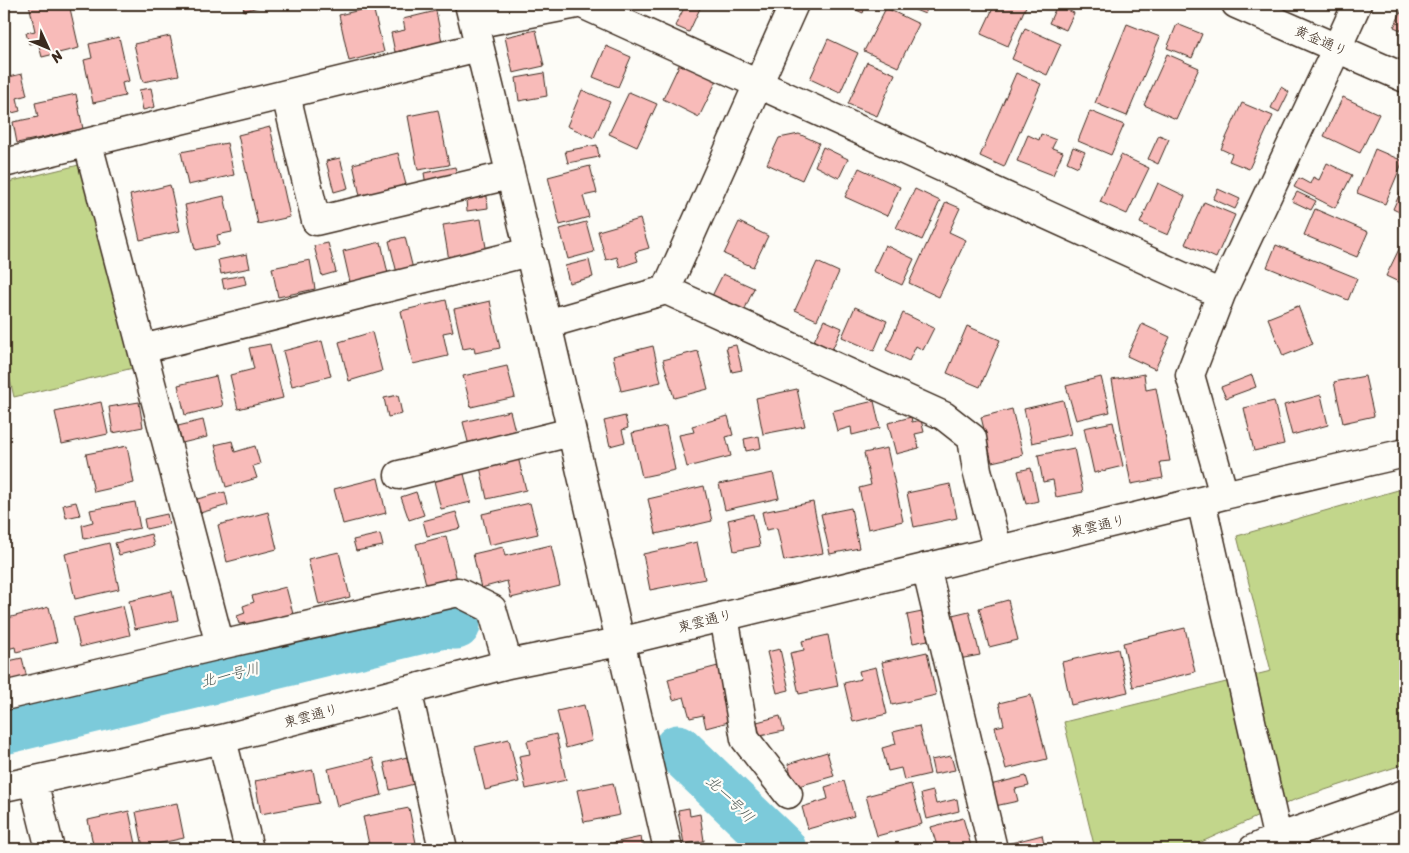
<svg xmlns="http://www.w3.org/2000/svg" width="1409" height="853" viewBox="0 0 1409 853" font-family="Sriracha,'Klee One',sans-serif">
	<rect width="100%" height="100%" fill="#fdfcf7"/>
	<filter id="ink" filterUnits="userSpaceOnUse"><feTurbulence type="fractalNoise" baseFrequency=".02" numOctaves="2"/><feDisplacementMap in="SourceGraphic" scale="10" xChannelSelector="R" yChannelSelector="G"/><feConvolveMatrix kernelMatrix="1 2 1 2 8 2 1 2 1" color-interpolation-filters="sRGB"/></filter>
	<g filter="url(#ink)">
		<!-- green -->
		<path fill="#c2d68b" stroke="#7e8054" d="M83 164 133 368 14 397 4 354V183Z
			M1405 488V764L1294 800 1186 849H1095L1064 722 1271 671 1237 536Z"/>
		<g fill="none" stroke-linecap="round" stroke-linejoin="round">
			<!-- river -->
			<path stroke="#7ccada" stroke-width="49" d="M4 730 444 624 456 625
				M678 749 782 849"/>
		</g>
		<!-- building -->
		<path fill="#f8bbb9" stroke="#3b2a1e" d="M29 4H69L79 48 42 57 38 42 29 44 26 33 35 31Z
			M243 4H268L244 11Z
			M686 4H702L689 32 675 26Z
			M843 4H866L863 13Z
			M900 4H929L925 14Z
			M995 4H1027L1008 46 981 34Z
			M1057 5 1074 13 1066 30 1049 23Z
			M373 7 384 52 349 61 339 15Z
			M886 8 919 24 898 67 864 51Z
			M1403 8 1405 9V32L1394 27Z
			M436 11 442 42 395 52 391 33 405 30 403 19Z
			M1127 24 1160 37 1127 116 1095 103Z
			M1177 24 1202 34 1192 58 1167 48Z
			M1025 28 1061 44 1047 75 1012 59Z
			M536 30 544 66 513 73 505 37Z
			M170 36 179 75 143 82 134 44Z
			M119 37 129 81 122 83 125 96 93 103 84 60 92 58 89 44Z
			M828 39 858 53 840 93 810 79Z
			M606 46 631 57 618 87 593 77Z
			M1167 54 1199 68 1176 119 1144 105Z
			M867 62 895 74 877 116 848 104Z
			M680 63 717 80 699 117 663 99Z
			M544 73 547 96 519 101 516 78Z
			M1016 73 1041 84 1004 167 980 156Z
			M22 74 27 95 17 98 20 111 4 115V78Z
			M1281 87 1289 92 1279 112 1271 108Z
			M151 88 155 107 143 110 139 90Z
			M582 90 610 102 594 138 567 126Z
			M629 92 657 104 637 147 609 134Z
			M76 94 83 129 17 143 13 122 38 117 35 103Z
			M1343 97 1379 114 1360 153 1324 136Z
			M1242 103 1273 116 1249 169 1229 161 1232 154 1221 149Z
			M438 110 449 165 418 170 408 116Z
			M1090 111 1124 125 1111 155 1078 141Z
			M270 127 290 217 258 224 238 135Z
			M799 134 819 143 802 180 767 164 779 138Z
			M1041 134 1056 140 1052 148 1063 152 1053 175 1017 161 1028 135 1039 140Z
			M1159 135 1169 139 1158 164 1148 159Z
			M227 143 234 175 188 185 181 152Z
			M597 145 599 157 568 163 565 151Z
			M823 147 848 159 839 178 815 166Z
			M1073 147 1085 152 1078 167 1067 162Z
			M1375 149 1403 161 1385 204 1357 193Z
			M398 153 407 189 361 200 353 164Z
			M1121 155 1149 168 1127 214 1100 202Z
			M340 158 348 188 334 192 326 161Z
			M1327 163 1352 175 1335 208 1294 187 1299 178 1310 184 1313 177 1319 180Z
			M590 166 597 193 583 196 589 217 560 225 548 177Z
			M455 167 458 179 426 185 424 173Z
			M859 168 900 187 887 216 845 197Z
			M1158 183 1185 196 1168 235 1140 223Z
			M1404 184H1405V215L1393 209Z
			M170 185 180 231 140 240 130 195Z
			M915 189 940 201 922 240 896 228Z
			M1218 189 1240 199 1235 209 1213 199Z
			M1297 192 1316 201 1311 210 1292 201Z
			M224 196 232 232 217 235 219 245 195 250 185 205Z
			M487 196 488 208 467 211 466 200Z
			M946 202 960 208 949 232 966 240 939 297 909 283Z
			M1204 202 1235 215 1216 258 1185 244Z
			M1315 209 1368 232 1357 257 1304 235Z
			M481 219 487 253 449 260 443 225Z
			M640 219 649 248 635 252 638 261 620 267 617 257 606 260 598 231Z
			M586 222 594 252 568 259 560 229Z
			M739 222 768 236 753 267 724 254Z
			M405 237 413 269 397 273 389 241Z
			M381 242 388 274 350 282 343 251Z
			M328 243 336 272 322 276 314 246Z
			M1402 243 1405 244V285L1386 276Z
			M885 245 914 259 902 285 873 271Z
			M1276 245 1357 278 1348 300 1267 267Z
			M247 254 250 268 221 274 218 260Z
			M310 260 315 289 278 297 272 268Z
			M589 260 593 277 569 283 565 266Z
			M817 262 839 272 817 320 795 310Z
			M723 274 754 288 744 311 712 296Z
			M244 275 246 284 224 289 222 279Z
			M446 300 453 331 443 333 448 356 413 364 401 311Z
			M490 301 500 348 475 353 474 347 463 349 454 309Z
			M1298 306 1313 344 1283 356 1268 318Z
			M855 307 887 321 874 351 842 337Z
			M903 313 934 328 923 350 916 346 909 361 886 350Z
			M824 320 842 328 830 354 812 345Z
			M1142 324 1170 337 1155 369 1127 356Z
			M967 326 1000 340 980 387 947 373Z
			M372 332 382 371 349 381 339 342Z
			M322 341 331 376 292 386 283 351Z
			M270 344 283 398 238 409 230 375 254 369 249 348Z
			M736 345 742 370 732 372 726 347Z
			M653 346 661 382 621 391 613 356Z
			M698 351 708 389 674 398 663 360Z
			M507 366 515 397 471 407 463 376Z
			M1144 374 1146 390 1156 388 1170 461 1160 462 1163 478 1131 484 1112 380Z
			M1252 375 1256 387 1226 398 1221 387Z
			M216 376 223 406 185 415 178 385Z
			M1365 376 1374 416 1343 423 1334 382Z
			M1101 377 1110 412 1076 420 1066 386Z
			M797 389 805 426 763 434 756 398Z
			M398 395 402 414 388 417 384 398Z
			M1321 395 1328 425 1292 435 1284 405Z
			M1063 400 1071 434 1032 443 1024 409Z
			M874 401 880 428 852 435 851 427 837 431 832 411Z
			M1274 401 1284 444 1254 451 1244 408Z
			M101 402 108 434 62 444 55 412Z
			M139 402 143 427 113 433 109 407Z
			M1012 409 1023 455 992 462 981 417Z
			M510 411 517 439 470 450 463 422Z
			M625 416 628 428 622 430 625 442 610 446 604 421Z
			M728 416 733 435 726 437 731 456 687 467 679 435 694 432 692 426Z
			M911 417 912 422 921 420 924 432 915 434 919 448 896 454 888 423Z
			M203 420 207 437 182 443 178 426Z
			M1113 422 1123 466 1094 473 1084 428Z
			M666 426 675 470 642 477 632 433Z
			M759 436 761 448 746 451 744 439Z
			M232 441 235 452 255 446 260 464 253 466 257 478 226 487 215 445Z
			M127 446 134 483 94 492 86 454Z
			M887 448 903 521 868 529 859 488 871 485 864 453Z
			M1074 448 1083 492 1056 497 1053 480 1043 482 1038 455Z
			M518 457 526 490 487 499 480 467Z
			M1031 468 1038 501 1026 504 1018 471Z
			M463 470 471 502 441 509 433 477Z
			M773 473 779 498 725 510 719 484Z
			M378 478 386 513 343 524 334 489Z
			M950 484 957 518 914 527 907 493Z
			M704 486 712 521 656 534 648 499Z
			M225 492 228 505 200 513 197 499Z
			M416 492 424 515 409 520 401 497Z
			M76 502 80 515 66 518 63 505Z
			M135 502 140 528 84 539 82 525 93 522 90 510Z
			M813 502 823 553 784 561 777 528 766 530 762 512Z
			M530 503 538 534 489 545 482 514Z
			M851 508 859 548 830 554 821 514Z
			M268 512 277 549 227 562 218 525Z
			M456 512 461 528 427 536 423 521Z
			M167 514 169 524 146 529 144 519Z
			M753 514 760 546 734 551 728 520Z
			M151 534 154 546 119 555 115 543Z
			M380 534 383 546 356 551 353 540Z
			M446 536 457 580 427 588 416 544Z
			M697 542 705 579 650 590 643 554Z
			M109 543 119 589 75 599 65 554Z
			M551 545 560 586 511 598 507 581 481 588 473 554 503 547 505 556Z
			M339 552 350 597 319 605 308 559Z
			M286 587 293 614 247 626 246 623 239 624 237 616 245 613 243 606 254 602 252 596Z
			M172 591 178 620 135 629 129 601Z
			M1008 600 1018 640 989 647 979 608Z
			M123 606 130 635 80 647 73 618Z
			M49 607 57 642 16 652 15 647 4 650V619Z
			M969 611 980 655 959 659 948 616Z
			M922 612 928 640 913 643 907 615Z
			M1185 628 1195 672 1133 687 1123 643Z
			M828 635 838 686 799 694 790 653 804 650 802 641Z
			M780 649 789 690 777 693 767 652Z
			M1118 649 1128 692 1071 705 1062 662Z
			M927 652 936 695 892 705 882 662Z
			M22 658 27 678 4 684V662Z
			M718 666 732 721 706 728 703 715 690 718 684 697 673 700 668 679Z
			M876 667 887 714 853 722 844 683 861 679 859 671Z
			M1031 695 1047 759 1006 769 995 727 1004 725 999 703Z
			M584 705 592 741 566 748 557 711Z
			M780 716 784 731 760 736 757 722Z
			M919 726 930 774 904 780 901 768 888 771 882 748 896 744 893 732Z
			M556 734 566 780 526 789 519 756 530 754 527 741Z
			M509 739 519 782 485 790 475 747Z
			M827 752 834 776 795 787 788 764Z
			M951 756 955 770 934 774 931 760Z
			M407 757 414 784 390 790 384 763Z
			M373 758 382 795 337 806 328 769Z
			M313 770 319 803 261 814 255 781Z
			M1026 776 1029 786 1015 789 1018 801 995 806 990 785Z
			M844 781 854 816 808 829 802 807 828 799 825 787Z
			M613 783 620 815 584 822 577 790Z
			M911 784 922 824 877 836 866 796Z
			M933 791 936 804 957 799 959 811 927 819 921 794Z
			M177 803 184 838 143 847 136 812Z
			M409 808 416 843 387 849H370L363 817Z
			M689 808 690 816 700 814 704 841 684 844 678 810Z
			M129 811 137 849H94L88 820Z
			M963 818 972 849H938L931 827Z
			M1042 835 1045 849H1008L1007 844Z
			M641 837 643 849H614L613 843Z
			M1405 843V849H1389Z"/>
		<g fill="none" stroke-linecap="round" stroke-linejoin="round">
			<defs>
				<path id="minor" d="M469 4 547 324 668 849
					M582 4 1221 294
					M1236 4 1405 78
					M474 24 577 4
					M286 95 316 221 510 175
					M88 144 220 645
					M4 163 479 47
					M666 290 794 4
					M547 324 666 290 944 416 972 438 977 470 998 550
					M142 349 529 252
					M399 475 571 432
					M1224 495 1190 375 1221 294 1337 48 1357 4
					M1201 501 1280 849
					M926 567 993 849
					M724 616 745 739 788 794
					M407 690 443 849
					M4 696 220 645 458 592 492 609 508 664
					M222 739 249 849
					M33 781 50 849
					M4 787 222 739 508 664 619 642 1201 501 1224 495 1405 453
					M1253 849 1277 838 1405 794"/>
			</defs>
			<!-- minor casing -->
			<use href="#minor" stroke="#3b2a1e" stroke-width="31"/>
			<!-- minor -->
			<use href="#minor" stroke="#fdfcf7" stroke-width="28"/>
		</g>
	</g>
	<g text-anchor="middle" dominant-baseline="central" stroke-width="4.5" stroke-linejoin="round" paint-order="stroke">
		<!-- street labels -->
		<g font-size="14" fill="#3b2a1e" stroke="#fdfcf7">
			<text transform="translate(1321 41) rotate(24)">黄金通り</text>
			<text transform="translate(1098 526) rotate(-13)">東雲通り</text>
			<text transform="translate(705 621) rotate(-14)">東雲通り</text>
			<text transform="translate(311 716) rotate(-15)">東雲通り</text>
		</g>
		<!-- water labels -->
		<g font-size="15" font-style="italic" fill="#4e5a56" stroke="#fdfcf7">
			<text transform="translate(230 675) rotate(-14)">北一号川</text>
			<text transform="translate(730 799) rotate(44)">北一号川</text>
		</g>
	</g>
	<!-- margin -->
	<rect width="1409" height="853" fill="none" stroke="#fdfcf7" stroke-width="20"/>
	<rect x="10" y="10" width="1389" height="833" fill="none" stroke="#3b2a1e" stroke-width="2" filter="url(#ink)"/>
	<!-- north arrow -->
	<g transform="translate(48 48) rotate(134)" stroke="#fdfcf7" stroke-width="4" paint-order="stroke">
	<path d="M0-4L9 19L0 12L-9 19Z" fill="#3b2a1e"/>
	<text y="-8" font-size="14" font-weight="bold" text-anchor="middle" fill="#3b2a1e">N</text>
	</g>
</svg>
